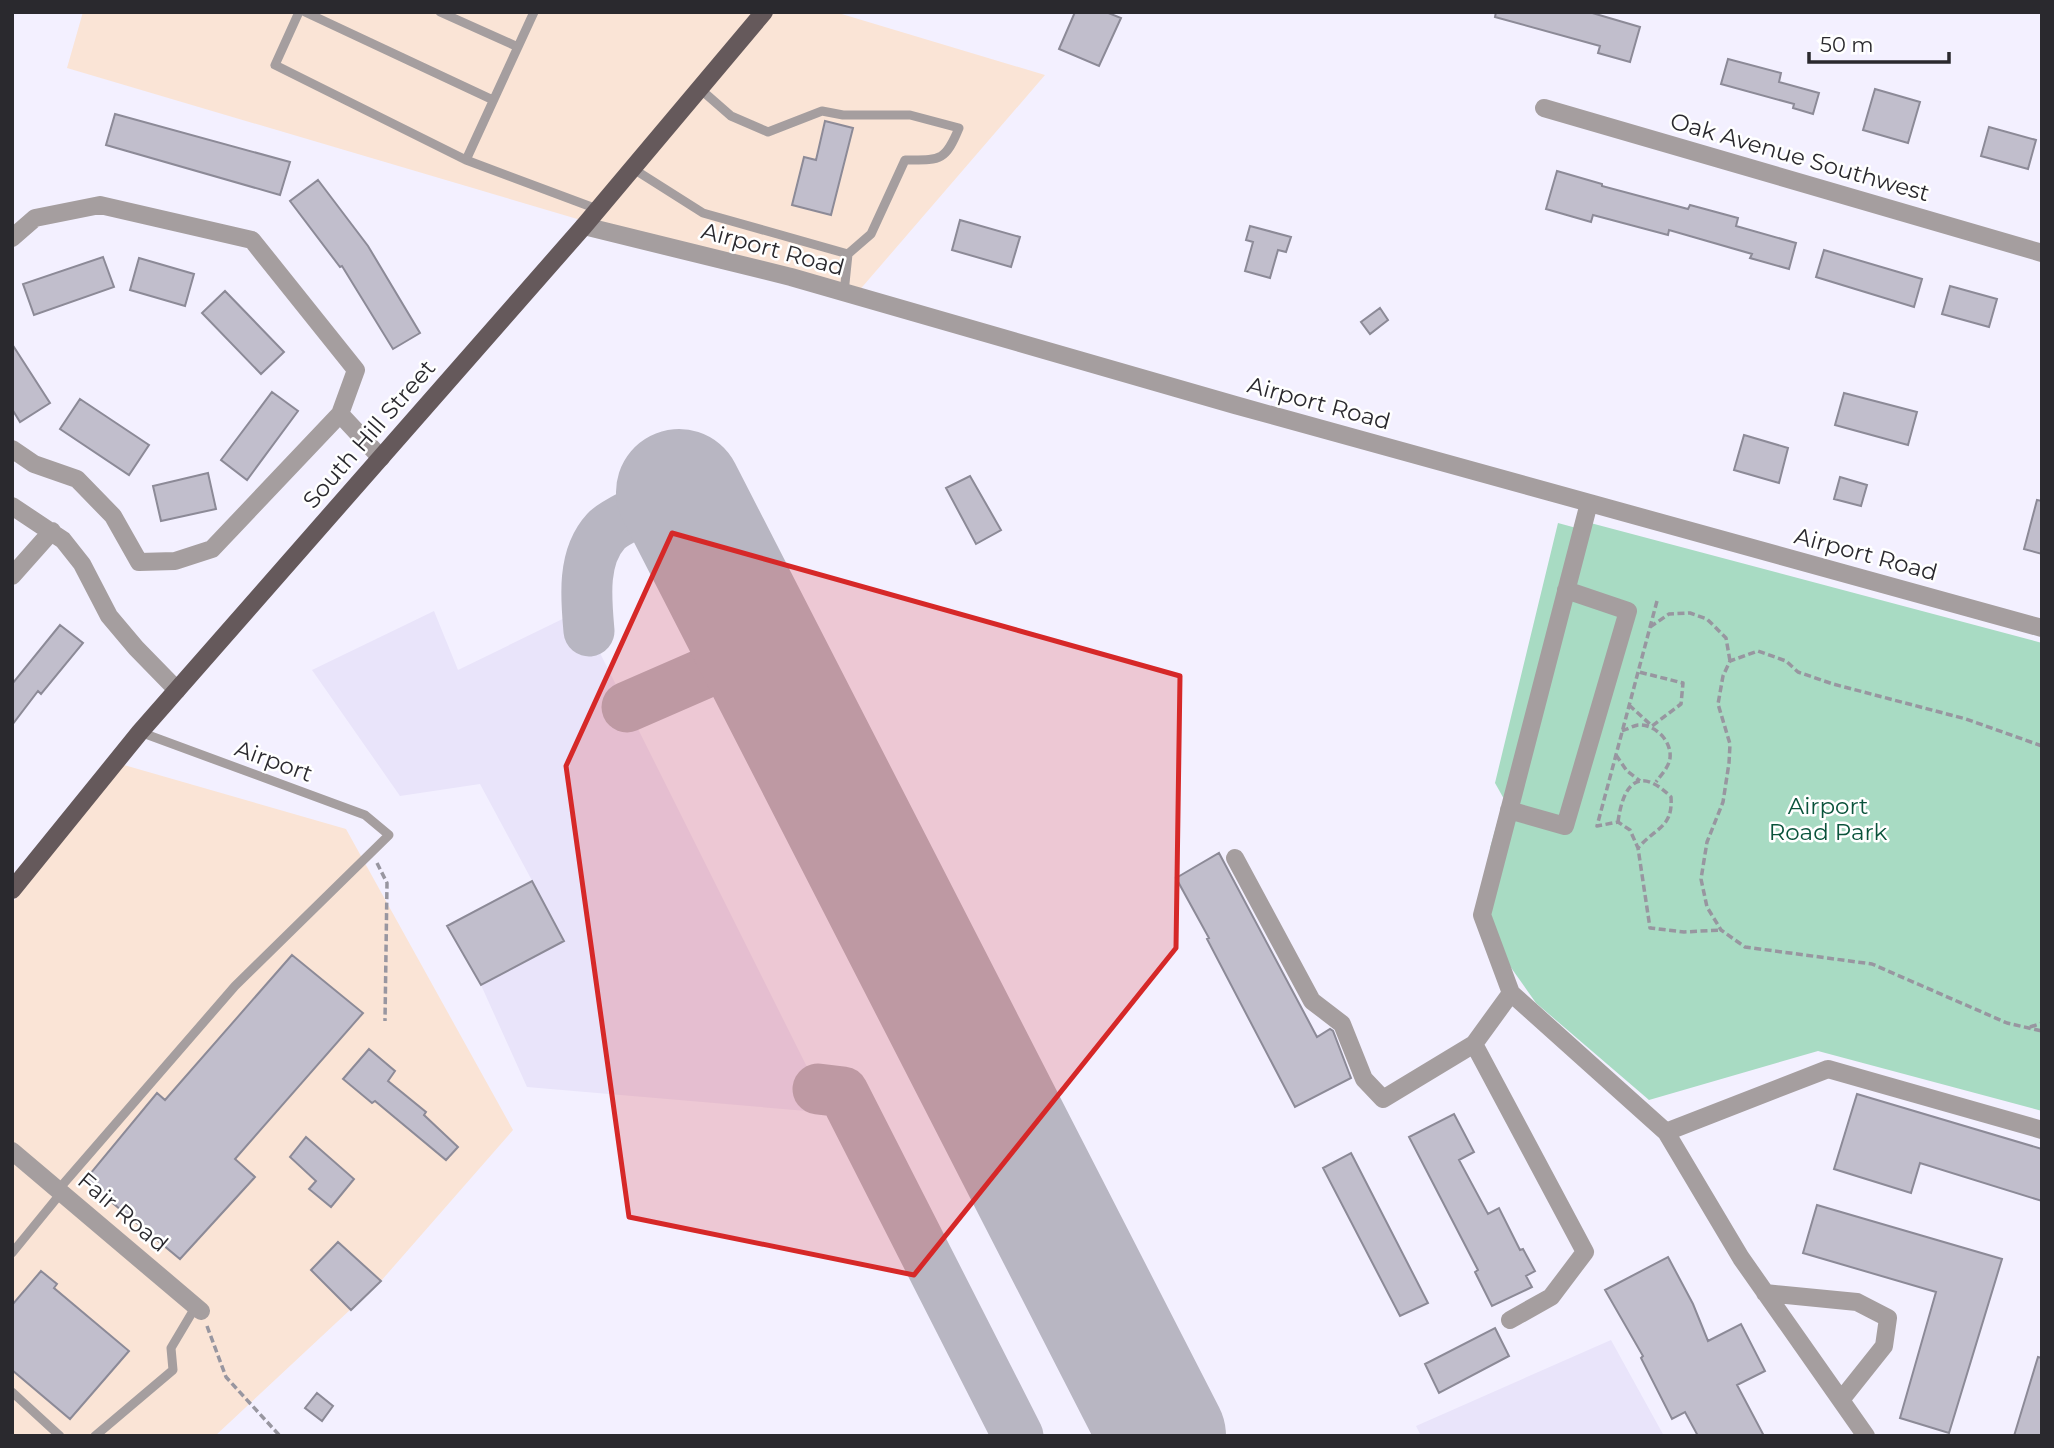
<svg xmlns="http://www.w3.org/2000/svg" width="2054" height="1448" viewBox="0 0 2054 1448" font-family="Montserrat,sans-serif">
	<rect width="100%" height="100%" fill="#f3f0ff"/>
	<!-- commercial -->
	<path fill="#fae4d6" d="M83 12H835L1045 75 851 300 67 68Z
		M124 765 346 829 513 1130 381 1281 215 1436H12V903Z"/>
	<!-- built -->
	<path fill="#e9e4fa" d="M434 611 458 670 579 611 830 1113 527 1087 481 985 564 940 480 784 400 796 312 670Z
		M1611 1340 1664 1436H1421L1416 1426Z"/>
	<!-- green -->
	<path fill="#a8dbc3" d="M1583 521 2042 643V1111L1818 1051 1649 1100 1536 1003 1490 938V848L1504 799 1495 783 1558 523 1580 529Z"/>
	<g fill="none" stroke-linecap="round" stroke-linejoin="round">
		<!-- taxiway -->
		<path stroke="#b8b6c2" stroke-width="51" d="M589 631C586 598 582 557 606 531 615 521 665 499 679 492
			M627 707 760 649
			M818 1089 843 1092 1018 1436"/>
		<!-- runway -->
		<path stroke="#b8b6c2" stroke-width="126" d="M679 492 1163 1436"/>
	</g>
	<!-- building -->
	<path fill="#c1becc" stroke="#8c8a97" stroke-width="2" d="M1075 12H1106L1121 18 1099 66 1059 49Z
		M1496 12H1589L1640 27 1630 62 1598 53 1600 46 1495 17Z
		M1728 59 1781 73 1779 82 1819 93 1813 114 1793 108 1794 104 1721 84Z
		M1875 89 1920 102 1908 143 1863 130Z
		M115 114 290 162 280 195 106 145Z
		M825 121 853 128 831 215 792 205 804 157 816 160Z
		M1989 127 2036 140 2028 169 1981 156Z
		M1557 171 1602 184V186L1688 209 1690 205 1738 218 1736 226 1796 243 1789 269 1750 258 1752 254 1669 230 1668 235 1593 215 1591 222 1546 209Z
		M318 180 368 246 420 333 393 349 342 266 340 267 290 201Z
		M960 220 1020 237 1011 267 952 250Z
		M1250 226 1291 237 1286 252 1278 250 1270 278 1245 271 1253 242 1246 240Z
		M1824 250 1922 279 1914 307 1816 277Z
		M103 257 114 287 34 315 23 284Z
		M139 258 194 274 185 306 130 290Z
		M1950 286 1997 299 1989 327 1942 314Z
		M225 291 284 352 261 374 202 313Z
		M1380 308 1388 320 1370 334 1361 322Z
		M12 344 50 403 20 422 12 409Z
		M272 392 298 411 247 480 221 460Z
		M1844 393 1917 412 1908 445 1835 425Z
		M80 399 149 445 129 475 60 429Z
		M1744 435 1788 448 1779 483 1734 470Z
		M208 473 216 509 161 521 153 486Z
		M970 476 1001 530 976 544 946 488Z
		M1840 477 1867 485 1861 506 1834 499Z
		M2037 500 2042 501V554L2024 549Z
		M60 625 83 643 41 694 38 691 12 725V684Z
		M1219 853 1317 1037 1330 1029 1333 1031 1351 1078 1295 1107 1207 939 1209 938 1176 878Z
		M532 881 564 941 481 985 447 926Z
		M292 955 363 1013 235 1159 255 1177 180 1259 85 1180 157 1093 165 1100Z
		M369 1049 395 1071 388 1081 426 1112 424 1115 458 1147 446 1160 375 1101 372 1103 343 1079Z
		M1857 1094 2042 1149V1201L1920 1163 1911 1193 1834 1169Z
		M1454 1114 1474 1152 1459 1160 1488 1214 1499 1208 1520 1250 1523 1249 1535 1271 1526 1276 1532 1287 1492 1306 1475 1272 1478 1270 1409 1137Z
		M306 1137 354 1179 331 1207 309 1189 316 1181 290 1157Z
		M1351 1153 1428 1303 1400 1316 1323 1168Z
		M1817 1205 2002 1259 1949 1433 1900 1418 1936 1292 1803 1253Z
		M338 1242 381 1281 351 1310 311 1270Z
		M1668 1257 1693 1304 1708 1341 1741 1324 1765 1371 1737 1385 1764 1436H1698L1685 1412 1672 1419 1641 1358 1643 1356 1605 1290Z
		M41 1271 57 1284 54 1288 129 1351 70 1419 12 1370V1305Z
		M1495 1328 1509 1356 1439 1393 1425 1364Z
		M2038 1357 2042 1358V1436H2014Z
		M317 1393 333 1406 322 1421 305 1408Z"/>
	<g fill="none" stroke-linecap="round" stroke-linejoin="round">
		<!-- path -->
		<path stroke="#9896a0" stroke-width="3.5" stroke-dasharray="7 3.5" stroke-linecap="butt" d="M1657 601 1597 826 1618 822 1630 830 1638 848 1650 928 1684 932 1721 930
			M1650 627 1669 614 1690 613 1707 619 1726 638 1730 661
			M1629 705 1652 726 1681 704 1683 683 1639 672
			M1622 731C1627 729 1633 726 1638 725 1655 724 1672 741 1670 758 1669 767 1661 775 1656 782
			M2042 746 1966 719 1833 684 1798 672 1786 661 1758 651 1730 661 1723 676 1718 704 1730 744 1729 763 1723 802 1707 842 1701 879 1707 907 1721 930 1745 947 1872 964 2007 1023 2042 1031
			M1616 755 1627 771 1640 781
			M1618 822C1623 784 1639 765 1671 797 1673 828 1656 827 1638 848
			M377 863 387 883 385 1021
			M2030 1027 2042 1023
			M207 1326 226 1377 280 1436"/>
		<!-- lane -->
		<path stroke="#a59e9f" stroke-width="9" d="M299 12 275 65 466 160 597 209
			M305 12 493 100
			M440 12 518 47
			M699 88 731 116 768 132 822 111 843 115H910L959 128C945 162 940 160 905 160L871 234 848 254 844 293
			M466 160 534 12
			M632 168 703 213 848 254
			M58 1190 235 986 389 835 365 815 140 732
			M12 1253 61 1193
			M12 1392 60 1436
			M95 1436 173 1370 171 1348 196 1306"/>
		<!-- street -->
		<path stroke="#a59e9f" stroke-width="18" d="M1544 108 2042 253
			M584 226 791 277 1235 405 2042 628
			M12 238 35 218 100 205 252 240 356 370 340 414 212 549 175 561 139 562 113 516 77 479 34 464 12 449
			M340 414 381 458
			M1589 503 1482 915 1511 993 1666 1132 1828 1069 2042 1130
			M12 506 63 540 82 564 109 616 136 648 177 690
			M12 576 52 531
			M1509 810 1565 826 1628 611 1566 590
			M1235 858 1312 1001 1342 1024 1364 1079 1383 1099 1474 1044 1511 993
			M1474 1044 1585 1252 1551 1297 1510 1320
			M1666 1132 1741 1258 1866 1436
			M12 1151 201 1311
			M1765 1293 1857 1302 1888 1318 1884 1346 1841 1400"/>
		<!-- primary -->
		<path stroke="#65595b" stroke-width="18" d="M12 890 140 732 584 226 764 12"/>
	</g>
	<!-- marked area -->
	<path fill="#d62828" fill-opacity="0.2" stroke="#d62828" stroke-width="5" stroke-linejoin="round" d="M672 533 1180 676 1176 948 914 1275 629 1217 566 766Z"/>
	<g text-anchor="middle" dominant-baseline="central" stroke-width="5" stroke-linejoin="round" paint-order="stroke">
		<!-- street labels -->
		<g font-size="23" fill="#2a292e" stroke="#fff">
			<text transform="translate(1800 157) rotate(16)">Oak Avenue Southwest</text>
			<text transform="translate(773 249) rotate(15)">Airport Road</text>
			<text transform="translate(1319 403) rotate(15)">Airport Road</text>
			<text transform="translate(369 434) rotate(-49)">South Hill Street</text>
			<text transform="translate(1866 554) rotate(15)">Airport Road</text>
			<text transform="translate(274 761) rotate(20)">Airport</text>
			<text transform="translate(123 1212) rotate(40)">Fair Road</text>
		</g>
		<!-- park labels -->
		<g font-size="23" fill="#0a533b" stroke="#fff">
			<text x="1828" y="806">Airport<tspan x="1828" dy="26">Road Park</tspan></text>
		</g>
	</g>
	<!-- border -->
	<rect width="2054" height="1448" fill="none" stroke="#2a292e" stroke-width="28"/>
	<!-- scale -->
	<path d="M1809 52v10h140v-10" fill="none" stroke="#2a292e" stroke-width="3.5"/>
	<text x="1820" y="52" font-size="21" fill="#2a292e" stroke="#ffffff" stroke-width="5" paint-order="stroke">50 m</text>
</svg>
